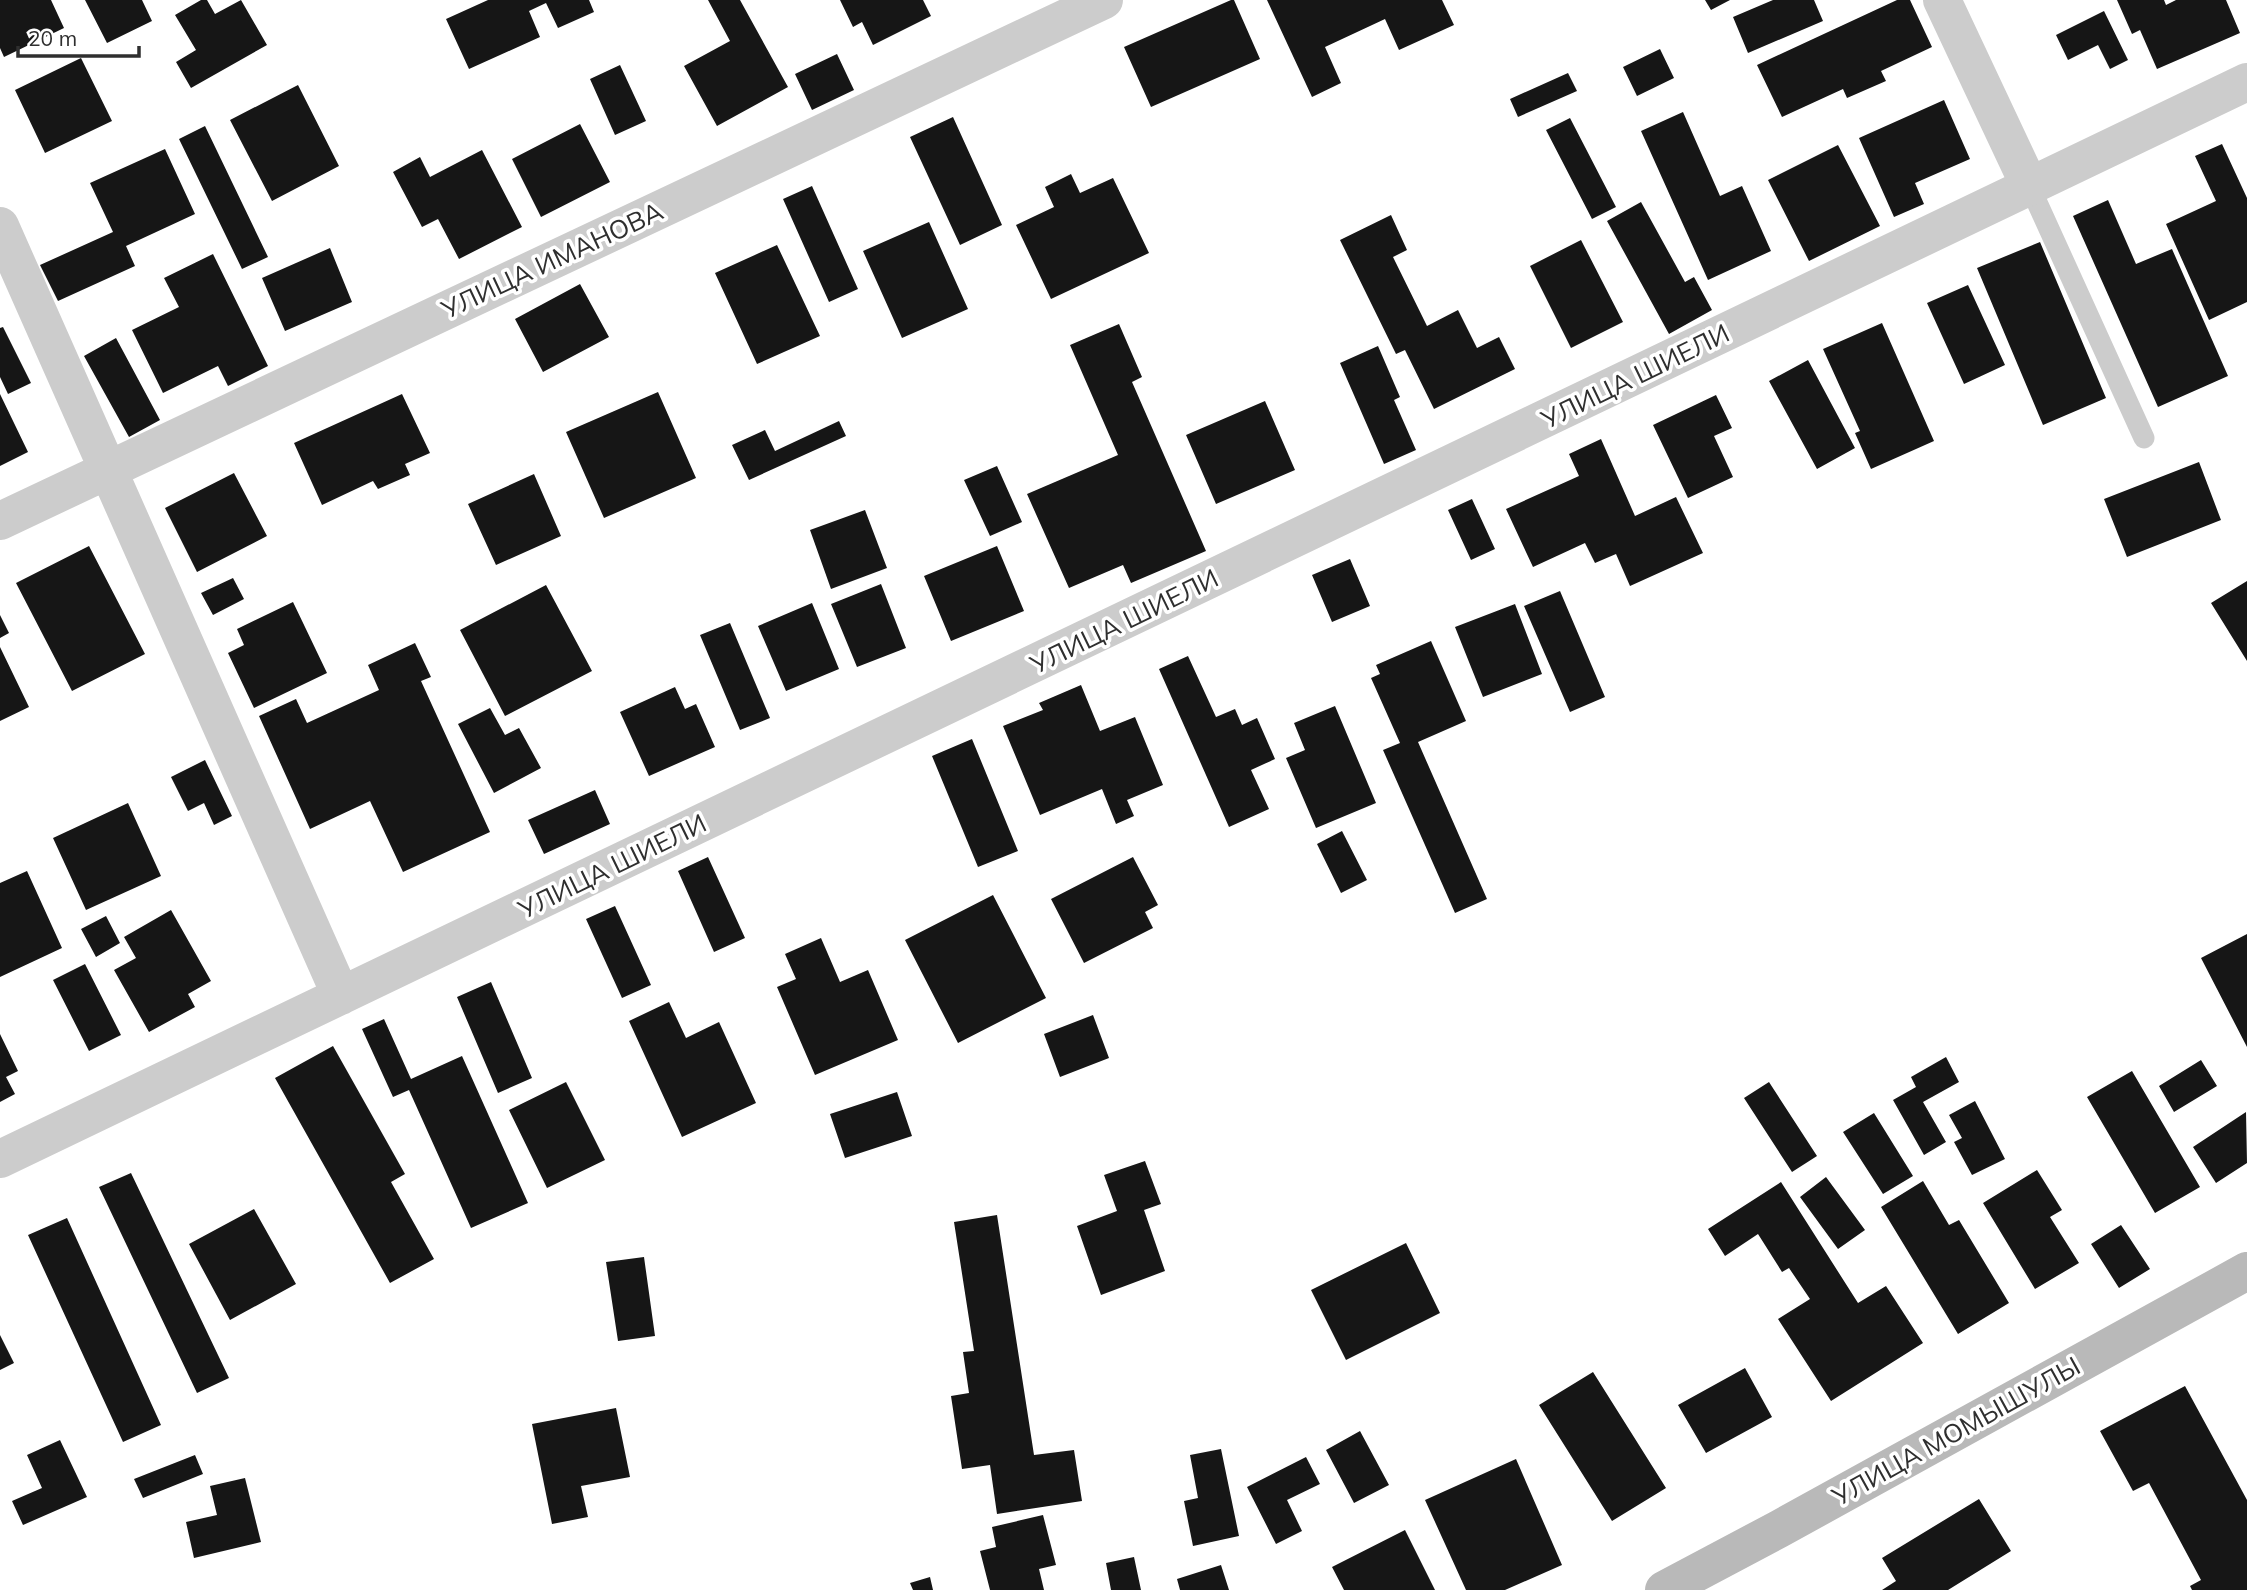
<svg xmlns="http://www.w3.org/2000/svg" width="2247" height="1590" viewBox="0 0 2247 1590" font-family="Mulish,sans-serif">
	<rect width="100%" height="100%" fill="#fff"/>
	<!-- building -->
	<path fill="#161616" d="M0 0H51L64 28 4 57 0 48Z
		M85 0H142L152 21 107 43Z
		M201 0H207L215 14 241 0 267 45 191 88 176 62 196 50 175 15Z
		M488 0H589L594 12 558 28 546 3 529 11 540 37 469 69 446 19Z
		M708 0H740L788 87 717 126 684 66 730 41Z
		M840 0H923L931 16 873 45 862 22 853 27Z
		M1231 0H1234L1260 59 1151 107 1124 47Z
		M1267 0H1442L1454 25 1399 50 1385 19 1325 47 1341 83 1312 97Z
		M1705 0H1730L1711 10Z
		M1773 0H1814L1823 21 1748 53 1733 17Z
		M1897 0H1910L1932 47 1881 71 1886 81 1847 98 1843 89 1782 117 1757 65Z
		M2117 0H2164L2166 5 2176 0H2226L2240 33 2157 69 2140 30 2132 34Z
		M2104 11 2128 60 2110 69 2098 45 2068 60 2056 35Z
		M1660 49 1674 78 1637 96 1623 67Z
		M837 54 854 90 812 110 795 74Z
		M81 58 112 121 45 153 15 90Z
		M620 65 646 121 615 135 590 79Z
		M1568 73 1577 91 1518 117 1510 99Z
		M298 85 339 166 272 201 230 120Z
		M1944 100 1970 159 1915 183 1924 204 1894 217 1859 138Z
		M1683 112 1720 196 1742 186 1771 251 1708 280 1641 131Z
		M953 117 1002 225 960 245 910 137Z
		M1570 118 1616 207 1592 219 1546 130Z
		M580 124 610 182 541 217 512 159Z
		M205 126 268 257 242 269 179 139Z
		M2222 144 2247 198V302L2209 320 2166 224 2216 201 2195 156Z
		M1838 145 1880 226 1809 261 1768 180Z
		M165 149 195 214 126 246 135 266 58 301 40 265 113 232 90 183Z
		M482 150 522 227 459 259 438 219 422 227 393 172 420 157 430 177Z
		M1071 174 1080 193 1113 178 1149 253 1051 299 1016 225 1054 207 1045 187Z
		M812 186 858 289 829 302 783 199Z
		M2108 200 2136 264 2172 249 2228 376 2158 407 2073 216Z
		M1641 202 1685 282 1694 277 1712 310 1669 334 1607 221Z
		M1391 215 1407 250 1393 257 1427 326 1458 310 1477 348 1499 337 1515 369 1434 409 1405 350 1396 354 1340 240Z
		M929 222 968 309 902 338 863 251Z
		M1581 240 1623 322 1571 348 1530 266Z
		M2040 242 2106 398 2043 425 1977 268Z
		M777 245 820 336 757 364 715 273Z
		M330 248 352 302 285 331 262 278Z
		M213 254 268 366 228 386 218 366 163 393 132 330 179 307 164 278Z
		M580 284 609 337 543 372 515 319Z
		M1968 285 2005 365 1964 384 1927 303Z
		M1882 323 1934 441 1871 469 1855 433 1860 431 1823 349Z
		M1119 324 1142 377 1132 382 1206 551 1131 583 1123 565 1069 588 1027 494 1118 455 1070 345Z
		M3 327 31 383 8 394 0 377V328Z
		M116 338 160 420 129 437 84 356Z
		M1378 346 1400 397 1394 400 1416 450 1384 464 1340 363Z
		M1808 360 1855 448 1817 469 1769 381Z
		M658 392 696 478 604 518 566 432Z
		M0 394 28 452 0 466Z
		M402 394 430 453 405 464 410 475 378 489 373 481 322 505 294 443Z
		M1716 395 1732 428 1714 436 1733 477 1688 498 1653 425Z
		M1265 401 1295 470 1216 504 1186 435Z
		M839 421 846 436 749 480 732 445 765 430 775 451Z
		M1601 439 1635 516 1676 497 1703 553 1630 586 1616 554 1595 563 1585 543 1533 567 1506 509 1579 476 1569 454Z
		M2199 462 2221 520 2127 557 2104 499Z
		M997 466 1022 522 990 536 964 480Z
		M234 473 267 536 197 572 165 508Z
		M534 474 561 536 496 565 468 504Z
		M1472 499 1495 549 1471 560 1448 510Z
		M865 510 887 568 831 589 810 530Z
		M89 546 145 654 72 691 16 583Z
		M997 546 1024 611 951 641 924 576Z
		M1350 559 1370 606 1332 622 1312 575Z
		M233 578 244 599 213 615 201 593Z
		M2247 581V661L2211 603Z
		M881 584 906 648 857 667 831 604Z
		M546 585 592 671 505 716 460 630Z
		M1560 591 1605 697 1570 712 1524 606Z
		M293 602 327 673 254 708 228 653 244 645 237 629Z
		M812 603 839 669 786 691 758 626Z
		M1515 604 1542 674 1483 697 1455 627Z
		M0 615 9 633 0 638Z
		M730 623 770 718 740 730 700 635Z
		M1431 641 1466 721 1418 742 1487 899 1455 913 1383 750 1400 743 1371 678 1380 674 1376 665Z
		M415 643 431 677 421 681 490 832 403 872 370 801 310 829 259 716 296 699 307 723 379 690 368 665Z
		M0 647 29 707 0 721Z
		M1188 656 1216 717 1235 709 1242 725 1257 718 1275 759 1251 770 1269 809 1229 827 1159 669Z
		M1081 685 1100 731 1135 717 1163 785 1127 800 1134 816 1116 824 1102 789 1040 815 1003 726 1043 710 1039 703Z
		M675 687 685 709 696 704 715 747 649 776 620 712Z
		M1335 706 1376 803 1316 828 1286 758 1305 750 1294 723Z
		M490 708 505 735 519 728 541 768 494 793 458 724Z
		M972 739 1018 851 978 867 932 756Z
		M205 760 232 816 214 825 204 803 188 811 171 777Z
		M595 790 610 824 544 854 528 820Z
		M128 803 161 876 86 910 53 838Z
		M1342 831 1367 880 1341 893 1317 844Z
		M708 857 745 938 714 952 678 871Z
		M1133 857 1158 905 1145 912 1153 928 1084 963 1051 899Z
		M27 871 62 948 0 977V883Z
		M993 895 1046 998 958 1043 905 940Z
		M615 906 651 985 622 998 586 919Z
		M171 910 211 981 188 994 195 1007 149 1032 114 970 136 958 124 937Z
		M106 916 120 943 96 957 81 929Z
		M2247 934V1047L2201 958Z
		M821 938 840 982 868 970 898 1040 815 1075 777 987 796 979 785 954Z
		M85 964 121 1035 89 1051 53 980Z
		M491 982 532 1078 498 1093 457 997Z
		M669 1002 686 1038 719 1022 756 1103 682 1137 629 1021Z
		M1093 1015 1109 1058 1060 1077 1044 1034Z
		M384 1019 411 1079 462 1056 528 1203 471 1228 409 1090 393 1097 362 1029Z
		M0 1034 18 1071 6 1077 15 1094 0 1102Z
		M333 1046 405 1174 391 1182 434 1259 390 1283 275 1078Z
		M1946 1057 1959 1082 1923 1102 1946 1142 1924 1155 1893 1100 1916 1087 1911 1077Z
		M2201 1060 2217 1086 2174 1112 2159 1086Z
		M2132 1071 2200 1187 2155 1213 2087 1097Z
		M566 1082 605 1160 547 1188 509 1110Z
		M1769 1082 1817 1156 1792 1172 1744 1098Z
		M897 1092 912 1136 845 1158 830 1114Z
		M1975 1101 2005 1159 1972 1175 1954 1142 1962 1138 1949 1115Z
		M2246 1112 2247 1163 2216 1183 2193 1147Z
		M1874 1113 1913 1176 1883 1194 1843 1132Z
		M1145 1161 1161 1204 1144 1210 1165 1271 1101 1295 1077 1226 1117 1211 1104 1175Z
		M2037 1170 2062 1210 2050 1217 2079 1263 2035 1289 1983 1203Z
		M131 1173 229 1378 197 1393 99 1187Z
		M1826 1177 1865 1230 1838 1249 1800 1197Z
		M1923 1181 1949 1225 1959 1220 2009 1303 1958 1334 1881 1207Z
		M1781 1182 1858 1303 1886 1286 1923 1343 1831 1401 1778 1319 1810 1299 1789 1268 1782 1272 1758 1234 1725 1256 1708 1229Z
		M254 1209 296 1284 230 1320 189 1244Z
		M997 1215 1034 1455 1074 1450 1082 1501 997 1514 990 1465 962 1469 951 1396 969 1393 963 1352 974 1351 954 1222Z
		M67 1218 161 1425 123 1442 28 1235Z
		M2121 1225 2150 1269 2119 1288 2091 1244Z
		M1406 1243 1440 1313 1346 1360 1311 1290Z
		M644 1257 655 1336 618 1341 606 1262Z
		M0 1335 14 1363 0 1370Z
		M1745 1368 1772 1417 1706 1453 1678 1405Z
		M1593 1372 1666 1488 1612 1521 1539 1405Z
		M2185 1386 2247 1500V1590H2192L2190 1586 2201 1580 2149 1483 2133 1491 2100 1431Z
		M616 1408 630 1477 581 1486 588 1517 552 1524 532 1424Z
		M1360 1431 1389 1485 1354 1503 1326 1450Z
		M60 1440 87 1497 23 1525 12 1501 42 1488 27 1455Z
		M1221 1449 1239 1536 1193 1546 1184 1501 1198 1498 1190 1455Z
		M195 1455 203 1474 143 1498 134 1479Z
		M1306 1457 1320 1484 1287 1500 1302 1531 1276 1544 1247 1487Z
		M1516 1459 1562 1565 1505 1590H1466L1425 1500Z
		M245 1478 261 1542 194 1558 186 1522 217 1515 210 1486Z
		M1979 1499 2011 1551 1948 1590H1882L1896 1581 1882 1558Z
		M1043 1515 1056 1565 1039 1569 1044 1590H990L980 1551 996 1547 992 1527Z
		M1405 1530 1435 1590H1344L1332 1567Z
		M1134 1557 1141 1590H1111L1106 1563Z
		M1221 1565 1229 1590H1180L1177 1579Z
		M930 1577 933 1590H913L910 1583Z"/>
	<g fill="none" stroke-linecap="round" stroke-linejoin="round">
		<!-- lane -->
		<path stroke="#ccc" stroke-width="21" d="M2030 187 2144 438"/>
		<!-- street -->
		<path stroke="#ccc" stroke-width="38" d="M1942 0 2030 187
			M0 226 341 996
			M0 521 1104 0
			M0 1159 2247 82"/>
		<!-- secondary -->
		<path stroke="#b9b9b9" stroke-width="38" d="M1664 1590 1779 1529 2247 1271"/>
	</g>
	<g text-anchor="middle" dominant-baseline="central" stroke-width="7" stroke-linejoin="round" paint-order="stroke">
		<!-- street labels -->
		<g font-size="26" fill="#2f2f2f" stroke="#fff">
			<text transform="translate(552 260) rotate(-25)">УЛИЦА ИМАНОВА</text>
			<text transform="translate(1635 376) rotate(-26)">УЛИЦА ШИЕЛИ</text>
			<text transform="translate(1124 621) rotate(-26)">УЛИЦА ШИЕЛИ</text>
			<text transform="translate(612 866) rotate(-26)">УЛИЦА ШИЕЛИ</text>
			<text transform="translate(1956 1431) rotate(-29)">УЛИЦА МОМЫШУЛЫ</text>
		</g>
	</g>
	<!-- scale -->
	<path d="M18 46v10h121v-10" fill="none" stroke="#2f2f2f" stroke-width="3.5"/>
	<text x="28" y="46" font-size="21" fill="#2f2f2f" stroke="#ffffff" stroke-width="5" paint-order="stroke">20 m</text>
</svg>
